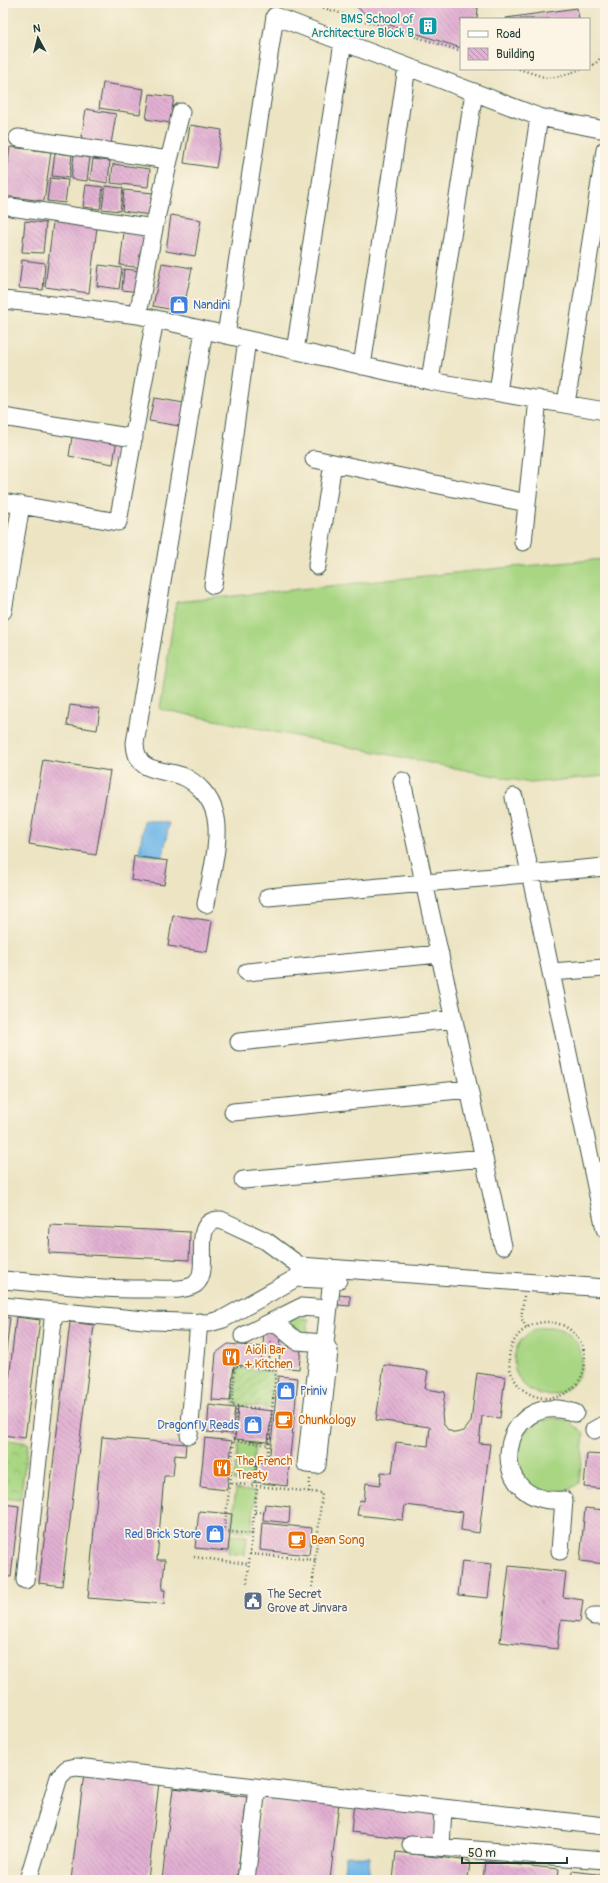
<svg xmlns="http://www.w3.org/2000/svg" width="608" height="1883" viewBox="0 0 608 1883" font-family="Pangolin,sans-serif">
	<defs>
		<pattern id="park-crowns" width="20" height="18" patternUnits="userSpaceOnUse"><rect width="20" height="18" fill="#a9d683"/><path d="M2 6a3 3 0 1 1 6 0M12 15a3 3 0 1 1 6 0" fill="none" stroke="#89af6c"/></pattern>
		<pattern id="garden-furrows" width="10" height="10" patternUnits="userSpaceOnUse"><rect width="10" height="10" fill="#a9d683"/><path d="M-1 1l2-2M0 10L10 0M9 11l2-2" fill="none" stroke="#89af6c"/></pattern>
		<pattern id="building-back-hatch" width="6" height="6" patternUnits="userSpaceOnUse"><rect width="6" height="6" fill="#e2b0d3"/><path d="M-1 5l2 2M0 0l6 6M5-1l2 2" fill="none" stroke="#b790ac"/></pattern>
	</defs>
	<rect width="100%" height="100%" fill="#fcf5e5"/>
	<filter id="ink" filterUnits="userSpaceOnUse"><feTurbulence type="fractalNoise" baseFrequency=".025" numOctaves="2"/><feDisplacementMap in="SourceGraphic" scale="8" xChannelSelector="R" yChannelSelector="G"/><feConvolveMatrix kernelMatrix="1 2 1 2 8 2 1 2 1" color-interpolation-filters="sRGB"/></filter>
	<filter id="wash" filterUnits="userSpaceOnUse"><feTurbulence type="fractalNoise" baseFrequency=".012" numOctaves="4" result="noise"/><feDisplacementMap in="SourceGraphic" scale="16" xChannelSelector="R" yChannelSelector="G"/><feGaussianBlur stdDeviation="0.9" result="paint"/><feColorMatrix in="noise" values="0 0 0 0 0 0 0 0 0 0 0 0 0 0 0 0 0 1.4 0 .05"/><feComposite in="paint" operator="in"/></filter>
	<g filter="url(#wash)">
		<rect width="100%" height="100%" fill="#ece4c3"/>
		<!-- grass -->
		<path fill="#a9d683" stroke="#648a5c" d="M605 559V776L530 783 160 709 176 602 501 568Z
			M293 1317 309 1319 307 1334 292 1332 288 1325Z
			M514 1361a34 34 0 1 1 68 0a34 34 0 1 1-68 0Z
			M554 1418 571 1422 584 1434 579 1483C560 1498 551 1493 529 1486L515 1462 521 1435 536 1422Z
			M239 1442 255 1444 251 1483 234 1481Z
			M236 1489 256 1492 251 1532 231 1530Z
			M230 1535 247 1536 245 1555 228 1553Z"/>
		<!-- park -->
		<path fill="url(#park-crowns)" stroke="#648a5c" d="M3 1439 28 1443 20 1500 3 1498Z"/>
		<!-- garden -->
		<path fill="url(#garden-furrows)" stroke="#648a5c" d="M237 1368 274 1372 271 1408 233 1404Z"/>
		<!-- water -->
		<path fill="#71b7e8" stroke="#487a8e" d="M144 820 169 823 163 857 139 854Z
			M346 1855 370 1857 367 1880H343Z"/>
		<g id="blocks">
			<!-- building -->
			<path fill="url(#building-back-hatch)" d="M353 3H457L478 8 477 19H461V48L369 18Z
				M577 8 579 19H506V18Z
				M103 83 144 89 140 114 99 108Z
				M150 94 174 97 170 123 146 119Z
				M86 109 116 114 111 144 81 140Z
				M190 125 222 130 216 168 184 163Z
				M10 147 51 152 44 201 4 196Z
				M55 153 72 155 69 178 52 176Z
				M74 155 90 157 87 181 71 179Z
				M93 159 110 161 108 183 90 180Z
				M113 164 150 169 148 187 111 183Z
				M50 178 68 180 65 203 47 201Z
				M86 185 103 187 100 209 83 207Z
				M105 186 123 188 120 211 102 209Z
				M124 190 153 193 150 215 122 211Z
				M171 215 201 220 195 256 166 251Z
				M25 221 46 223 43 253 22 252Z
				M53 222 97 227 89 293 45 287Z
				M124 232 146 235 142 268 120 265Z
				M22 260 45 263 43 290 19 288Z
				M162 263 192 268 183 312 153 306Z
				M99 265 122 268 119 289 97 286Z
				M124 269 142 271 140 292 122 290Z
				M154 398 190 404 186 427 149 421Z
				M73 431 117 439 113 464 69 456Z
				M70 705 100 709 97 730 67 725Z
				M43 760 110 771 96 855 29 844Z
				M134 856 168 861 164 885 131 880Z
				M173 915 212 921 207 952 168 946Z
				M50 1225 190 1232 189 1260 49 1253Z
				M339 1295 350 1296V1306L338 1305Z
				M3 1317 10 1318 4 1369 3 1368Z
				M16 1317 40 1320 25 1438 3 1435Z
				M70 1322 94 1325 62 1586 39 1583Z
				M264 1330 282 1332 280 1346 301 1348 299 1369 278 1367 280 1354 262 1353 261 1367 234 1365 230 1401 212 1400 216 1353 228 1344 263 1347Z
				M384 1365 428 1371 425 1389 445 1392 442 1414 443 1423 448 1430 455 1433 464 1431 471 1422 477 1373 505 1377 500 1418 482 1416 479 1443 490 1444 479 1533 461 1530 463 1512 405 1505 403 1520 357 1515 360 1500 364 1501 366 1483 380 1485 381 1472 392 1473 396 1442 428 1446 430 1427 376 1420Z
				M278 1376 298 1378 287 1486 255 1482 257 1462 269 1463Z
				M209 1405 235 1408 232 1434 207 1432Z
				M238 1407 272 1411 268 1442 235 1439Z
				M102 1437 186 1444 185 1456 175 1455 173 1476H164L157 1560H165L162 1590H165L164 1604 88 1598Z
				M205 1438 232 1441 227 1490 200 1487Z
				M587 1454 605 1455V1489L584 1487Z
				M3 1504 19 1506 11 1577 3 1576Z
				M265 1504 290 1507 289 1523 263 1520Z
				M585 1508 605 1510V1564L580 1561Z
				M199 1511 232 1514 228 1551 195 1548Z
				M262 1523 312 1528 309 1555 260 1550Z
				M462 1561 492 1564 488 1598 458 1595Z
				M509 1566 566 1572 563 1597 583 1600 580 1622 561 1620 557 1649 500 1642Z
				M84 1773 159 1782 148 1880H71Z
				M173 1788 247 1797 237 1880H162Z
				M263 1794 339 1802 330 1880H253Z
				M354 1803 438 1813 434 1842 351 1832Z
				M396 1852 470 1861 468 1880H393Z
				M485 1861 559 1869 558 1880H483Z
				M572 1871 605 1875V1880H571Z"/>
		</g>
	</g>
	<g filter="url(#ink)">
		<use href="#blocks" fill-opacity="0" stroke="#3e5649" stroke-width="1"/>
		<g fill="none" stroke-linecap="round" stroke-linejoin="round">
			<defs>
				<path id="minor" d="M18 138 169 160 154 228
					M169 160 181 112
					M11 207 154 228 138 315
					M3 300 73 307 138 315 430 381 605 411
					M204 330 135 743C136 774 160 768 182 776 197 782 211 797 215 814 222 837 210 880 206 904
					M226 335 275 16 539 117 605 130
					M295 351 343 42
					M362 366 407 67
					M430 381 474 92
					M498 392 539 117
					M566 404 605 150
					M3 417 134 438
					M314 459 527 503
					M3 502 118 522 155 319
					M523 542 538 399
					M317 566 333 463
					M213 585 247 340
					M3 611 21 505
					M402 781 503 1246
					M514 797 605 1229
					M268 897 605 867
					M247 972 440 954
					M551 972 605 968
					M239 1042 454 1019
					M233 1112 469 1089
					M243 1180 484 1158
					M3 1280C53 1284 105 1290 155 1289 167 1289 180 1291 192 1286 216 1276 186 1219 221 1220L266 1241 300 1266 605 1288
					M3 1306 154 1321 209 1323 223 1319 296 1278 338 1280
					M273 1321 297 1341 325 1343
					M243 1336 301 1307 328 1309
					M325 1343 319 1349 306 1464 317 1465 329 1351 325 1343 332 1279
					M594 1430 605 1424
					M189 1435 199 1322
					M560 1551 564 1500C480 1507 499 1385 575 1413
					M25 1580 54 1311
					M594 1616H605
					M411 1845 605 1860
					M441 1847 443 1808
					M28 1880 59 1777 67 1769 76 1767 605 1826
					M246 1880 257 1788"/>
			</defs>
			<!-- minor casing -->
			<use href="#minor" stroke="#3e5649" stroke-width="19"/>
			<!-- path -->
			<path stroke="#3e5649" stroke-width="2.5" stroke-dasharray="1 3" stroke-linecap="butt" d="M308 3 461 51
				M589 66 595 64 604 54 605 10
				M519 69 547 78 562 76 581 69
				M524 1296 521 1318 527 1328
				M509 1360a38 38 0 1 1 76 0a38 38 0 1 1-76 0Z
				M268 1370 271 1340
				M237 1406 261 1409
				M234 1440 269 1445
				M230 1483 237 1406H232L235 1366 276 1370 267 1461 256 1460 254 1486
				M309 1492 310 1479
				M255 1512 264 1513
				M252 1534 257 1487
				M250 1554 315 1560
				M194 1557 249 1564
				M247 1583 252 1534 224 1531 230 1483 322 1493 312 1590"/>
			<!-- minor -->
			<use href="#minor" stroke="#fff" stroke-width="17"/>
		</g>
	</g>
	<!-- icons -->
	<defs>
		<symbol id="building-square" viewBox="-11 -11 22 22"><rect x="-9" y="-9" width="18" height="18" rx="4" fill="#0f9aa8" stroke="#fcf5e5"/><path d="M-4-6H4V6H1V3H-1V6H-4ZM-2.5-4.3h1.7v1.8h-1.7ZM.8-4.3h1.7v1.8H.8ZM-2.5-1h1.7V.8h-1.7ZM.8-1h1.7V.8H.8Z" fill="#fff"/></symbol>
		<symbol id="shop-square" viewBox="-11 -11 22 22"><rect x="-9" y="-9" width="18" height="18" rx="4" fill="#3f7fe0" stroke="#fcf5e5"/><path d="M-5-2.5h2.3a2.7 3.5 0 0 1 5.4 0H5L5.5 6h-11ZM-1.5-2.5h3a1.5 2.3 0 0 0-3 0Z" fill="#fff"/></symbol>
		<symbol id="restaurant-square" viewBox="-11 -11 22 22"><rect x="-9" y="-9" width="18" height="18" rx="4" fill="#e8710a" stroke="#fcf5e5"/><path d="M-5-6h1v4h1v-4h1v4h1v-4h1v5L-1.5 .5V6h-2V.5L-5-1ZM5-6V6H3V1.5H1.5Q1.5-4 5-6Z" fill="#fff"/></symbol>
		<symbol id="cafe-square" viewBox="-11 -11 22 22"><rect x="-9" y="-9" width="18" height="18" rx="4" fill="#e8710a" stroke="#fcf5e5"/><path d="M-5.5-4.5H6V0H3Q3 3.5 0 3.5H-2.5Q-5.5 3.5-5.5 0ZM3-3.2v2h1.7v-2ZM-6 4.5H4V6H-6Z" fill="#fff"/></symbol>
		<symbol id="civic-square" viewBox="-11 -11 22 22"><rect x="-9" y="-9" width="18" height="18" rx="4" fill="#5c6f8a" stroke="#fcf5e5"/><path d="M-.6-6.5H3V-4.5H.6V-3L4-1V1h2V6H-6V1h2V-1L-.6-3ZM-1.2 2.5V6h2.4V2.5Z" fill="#fff"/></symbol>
	</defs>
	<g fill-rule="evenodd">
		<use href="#building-square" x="417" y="15" width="22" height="22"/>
		<use href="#shop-square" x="168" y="294" width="22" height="22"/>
		<use href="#restaurant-square" x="220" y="1346" width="22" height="22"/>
		<use href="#shop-square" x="275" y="1380" width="22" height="22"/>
		<use href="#cafe-square" x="273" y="1409" width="22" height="22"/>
		<use href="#shop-square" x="242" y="1414" width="22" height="22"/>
		<use href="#restaurant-square" x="211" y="1457" width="22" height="22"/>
		<use href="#shop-square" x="204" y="1523" width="22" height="22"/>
		<use href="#cafe-square" x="286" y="1529" width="22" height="22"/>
		<use href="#civic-square" x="242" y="1590" width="22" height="22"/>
	</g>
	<g text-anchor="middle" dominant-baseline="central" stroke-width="3.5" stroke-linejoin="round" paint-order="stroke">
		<!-- culture labels -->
		<g font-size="12" fill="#0d838f" stroke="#fcf5e5" text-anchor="end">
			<text x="414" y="19">BMS School of<tspan x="414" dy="14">Architecture Block B</tspan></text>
		</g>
		<!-- shop labels -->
		<g font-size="12" fill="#366cbe" stroke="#fcf5e5" text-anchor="start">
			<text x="193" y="305">Nandini</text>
			<text x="300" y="1391">Priniv</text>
			<text x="239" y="1425" text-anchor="end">Dragonfly Reads</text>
			<text x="201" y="1534" text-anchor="end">Red Brick Store</text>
		</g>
		<!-- food labels -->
		<g font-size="12" fill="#c56008" stroke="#fcf5e5" text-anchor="start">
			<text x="245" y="1350">Aioli Bar<tspan x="245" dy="14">+ Kitchen</tspan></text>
			<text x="298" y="1420">Chunkology</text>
			<text x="236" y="1461">The French<tspan x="236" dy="14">Treaty</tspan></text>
			<text x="311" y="1540">Bean Song</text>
		</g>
		<!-- service labels -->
		<g font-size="12" fill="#4e5e75" stroke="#fcf5e5" text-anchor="start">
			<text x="267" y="1594">The Secret<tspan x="267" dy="14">Grove at Jinvara</tspan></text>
		</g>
	</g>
	<!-- margin -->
	<rect width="608" height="1883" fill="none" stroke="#fcf5e5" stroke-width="16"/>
	<!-- legend -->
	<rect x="460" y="18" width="130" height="52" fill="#fcf5e5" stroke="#a4ab9e"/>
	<rect x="468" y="31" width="20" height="6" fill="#ffffff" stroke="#a4ab9e"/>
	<text x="496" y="38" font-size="12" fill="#1f3d34">Road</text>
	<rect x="468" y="48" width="20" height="12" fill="url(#building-back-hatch)" stroke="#a4ab9e"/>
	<text x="496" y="58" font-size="12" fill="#1f3d34">Building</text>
	<!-- north arrow -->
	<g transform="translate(38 38) rotate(353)" stroke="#fcf5e5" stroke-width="3" paint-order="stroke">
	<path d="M0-3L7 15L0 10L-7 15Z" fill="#1f3d34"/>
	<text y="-6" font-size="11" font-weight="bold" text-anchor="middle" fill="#1f3d34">N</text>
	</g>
	<!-- scale -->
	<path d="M462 1857v6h105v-6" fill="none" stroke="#1f3d34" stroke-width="2"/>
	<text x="468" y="1857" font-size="12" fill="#1f3d34" stroke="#fcf5e5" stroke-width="3" paint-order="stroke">50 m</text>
</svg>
